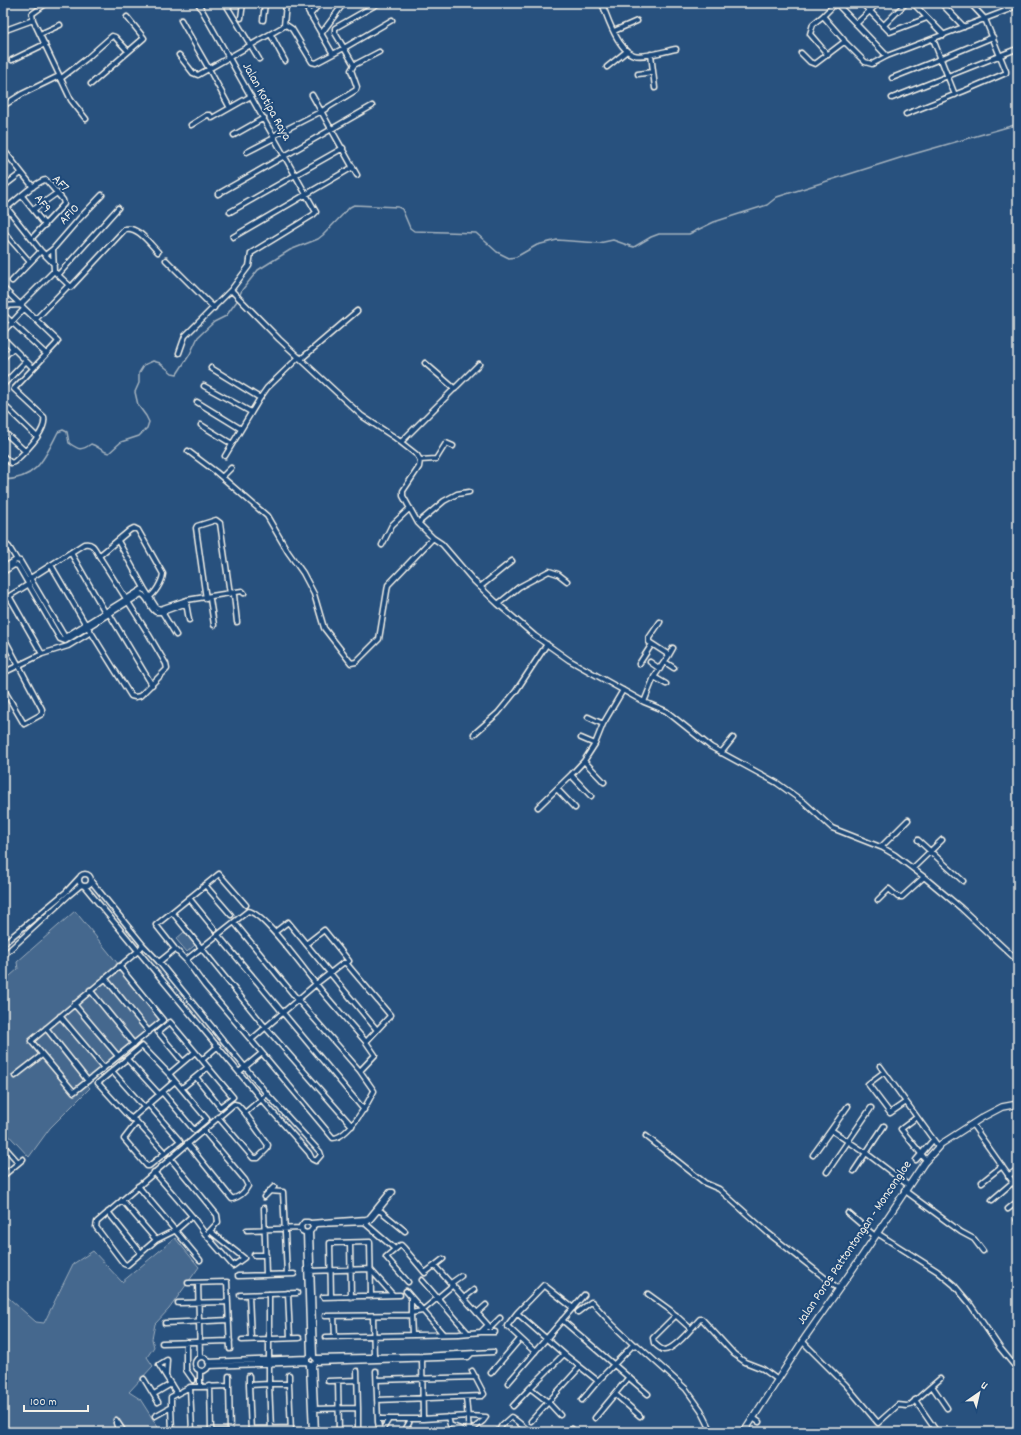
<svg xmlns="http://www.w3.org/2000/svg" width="1021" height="1435" viewBox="0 0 1021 1435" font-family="Dekko,sans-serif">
	<rect width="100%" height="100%" fill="#28517e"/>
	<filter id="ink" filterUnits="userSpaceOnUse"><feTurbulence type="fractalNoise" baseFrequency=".025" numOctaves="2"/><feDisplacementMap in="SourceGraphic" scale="8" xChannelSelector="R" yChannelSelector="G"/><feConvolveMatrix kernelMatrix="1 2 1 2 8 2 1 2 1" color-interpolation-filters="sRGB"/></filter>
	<g filter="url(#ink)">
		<!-- green -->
		<path fill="#45688e" stroke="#9cacbb" d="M75 911 162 1018 84 1081 90 1088 50 1128 29 1157 3 1129V982L18 969 17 962Z
			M184 932 195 945 187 952 176 939Z
			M175 1238 199 1267 169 1309 155 1324 152 1339 154 1347 147 1357 153 1366 129 1392 140 1399 161 1432H3V1293L36 1322 44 1323 73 1264 93 1251 122 1282Z"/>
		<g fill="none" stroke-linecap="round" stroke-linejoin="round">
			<!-- stream -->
			<path stroke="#a4b2be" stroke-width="1.5" d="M3 480C37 479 44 459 58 432L63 430 67 432 69 443C79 450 81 451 91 444 98 446 102 452 109 453L121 442 139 436 147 428 149 422 146 416 138 405 135 392 139 383V373L144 365 153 361 160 363 172 373 177 374 190 354 198 337 214 322 226 316 237 301 242 290 258 270 290 250 318 239 323 235 350 207 354 205 398 207 402 209 410 228 414 231 476 233 497 252 509 258 516 257 537 245 557 240 599 243 613 240 630 246 634 247 651 237 659 234H689L714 222 767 205 777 197 903 157 1018 124"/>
			<defs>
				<path id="street" d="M47 3 32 14 33 20 71 100 86 119
					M198 3 316 212 313 215 251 253 249 266 231 290 279 339 362 416 394 437 417 455 420 460 419 467 403 491V496L418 523 433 538 442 544 473 580 498 604 535 636 569 660 644 702 666 711 711 747 777 783 805 803 832 828 883 848 895 855 924 877 961 908 1018 961
					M225 3 259 59
					M306 3 307 9 333 54 344 48 354 65 379 52
					M379 3 335 28V33L344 48 392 20
					M602 3C607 17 618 50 634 55 644 58 665 51 676 49
					M836 3 887 56
					M862 3 890 32 927 18
					M913 3 944 35
					M941 3 964 27
					M1001 3 1008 10
					M310 15 320 3
					M823 16 813 24 810 34 828 55
					M241 18 243 3
					M181 20 209 69 230 108
					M263 20 265 3
					M856 24 878 3
					M284 26 286 3
					M883 26 906 3
					M3 31 33 20
					M614 31 637 21
					M40 34 60 25
					M321 34 344 3
					M271 35 285 61
					M933 39 955 95
					M844 41 865 62 872 64 887 56 1008 10 1018 4
					M801 53 810 62 815 64 844 42V40L823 16 836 3
					M651 54 655 88
					M179 55 193 73 198 75 286 25 292 29 312 62 316 63 333 54
					M12 60 45 44
					M607 67 627 51
					M638 74 653 72
					M892 78 940 59 993 37
					M60 79 86 59 112 36 115 37 128 51
					M91 84 144 38 127 17
					M312 95 357 175
					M892 98 1014 50
					M3 106 22 94 59 76
					M906 114 964 91 1006 73V71L985 19 970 3
					M191 125 207 115H210L212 118 214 117 251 96
					M234 135 264 118
					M273 136 322 111 356 90 357 87 351 70 354 65
					M3 149 33 187
					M247 152 274 138
					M3 187 21 173
					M218 194 372 106
					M22 196 45 225
					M7 208 41 251 54 264
					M118 208 58 275 71 287 125 229C138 226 149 243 158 252
					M33 210 57 193
					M3 211C11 205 37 180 46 180L63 200 64 204 32 238
					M230 212 343 148
					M3 231 30 262
					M233 237 353 167
					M53 249 54 271
					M45 255 53 249 79 219 102 195
					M166 260 214 308
					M12 281 41 251
					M3 288 58 341 56 344 14 389 44 417C47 431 24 453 14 462L11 463 3 456
					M3 306 20 305 54 271 58 275
					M3 314 46 354
					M36 319 68 286
					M3 332 24 309
					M3 338 33 368
					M179 353 185 336 231 290
					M3 358 13 348
					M301 359 357 311
					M425 363 455 389
					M211 368 260 398
					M3 385 26 361
					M204 386 251 412
					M197 402 241 429
					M3 404 37 437
					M201 425 232 444
					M3 431 25 451
					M401 442 479 364
					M188 451 216 472 267 516 288 552 303 573 314 594 324 628 351 663 356 662 379 639 388 585 433 538
					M225 456 260 398 267 388 299 357
					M420 460 436 459 446 443 453 446
					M222 477 231 468
					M418 523 444 501 457 494 469 492
					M118 541 144 588V589
					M3 542 9 547 17 560
					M382 545 392 525 410 508
					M71 553 105 612 110 615 152 685
					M3 568 16 560 20 561 65 637 144 588 156 607 160 609 187 600 242 591 244 593
					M3 572 14 565 18 566 60 639 65 641 141 594C149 597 149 608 156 612H162L187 603
					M29 579 84 544C93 542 95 549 99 556L130 530 134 528 138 530 163 574C162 582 155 594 148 598
					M480 587 512 561
					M234 595 237 622
					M9 596 42 654
					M206 599 196 528 197 526 216 520 220 523 230 594
					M210 599 214 625
					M3 600 29 584
					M186 603 189 620
					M498 604 519 587 549 571 558 574 567 581
					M162 612 176 635
					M91 632 131 696 135 697 140 696 167 669 166 664 149 635 99 556
					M3 636 42 709V714L24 724 3 688
					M669 655 673 648
					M650 662 660 669
					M665 662 674 668
					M639 664 652 644
					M3 673 42 654 68 646 91 632 86 625 51 565
					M654 677 666 684
					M644 702 654 677 669 655 649 642V638L660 622
					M588 717 603 724
					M474 734 498 713 516 691 547 644
					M581 738 595 744
					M721 753 733 738
					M584 761 604 782
					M571 775 591 796
					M557 789 575 808
					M538 807 571 775 584 761 595 744 603 724 623 690
					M918 840 963 881
					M881 847 908 820
					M913 868 942 840
					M79 880a6 6 0 1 1 12 0a6 6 0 1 1-12 0Z
					M205 885 231 915
					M85 887 261 1099 309 1153 312 1159 316 1161 321 1155 320 1152 267 1094 159 962 143 945 91 881
					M189 898 215 930
					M878 900 889 889 898 897H902L924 877
					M246 905 219 874 156 925 175 949 186 960 205 986 251 1040
					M172 912 266 1028 352 1126
					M234 922 248 911C263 912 305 971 316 984 332 1004 350 1023 366 1042
					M275 932 288 922 377 1030
					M218 935 364 1110
					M3 944 66 892 79 878
					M306 944 324 930 349 961 346 963
					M3 956 69 895 81 885
					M186 960 234 922 298 1000 360 1071 374 1091C368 1103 348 1138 333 1138L262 1053
					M159 962 175 949
					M119 966 163 1020 74 1092 31 1041 138 951 143 945
					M105 978 149 1032
					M90 990 134 1044
					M74 1004 118 1056
					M60 1016 104 1068
					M46 1028 88 1081
					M127 1059 159 1094
					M183 1062 158 1032 170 1022 202 1060
					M880 1066 938 1146
					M112 1071 144 1107
					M239 1072 262 1053 251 1040 316 984 343 963H346L390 1015 389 1017 366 1042 375 1055 360 1071
					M884 1072 868 1084 890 1113 906 1102
					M15 1076 42 1055
					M196 1077 220 1107 233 1097 202 1060 218 1046
					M182 1088 208 1067
					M162 1092 194 1130 207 1119 169 1074 195 1052
					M148 1104 180 1141 149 1166H147L124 1139 137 1122 128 1116 98 1083 142 1046 169 1074
					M218 1117 253 1158H258L267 1149 268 1145 245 1113
					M917 1117 901 1129 926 1160
					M131 1119 175 1081
					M137 1122 165 1153
					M972 1124 1018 1189
					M831 1130 848 1106
					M646 1136 705 1183 719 1189 768 1233 839 1289
					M187 1143 232 1199C239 1197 245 1192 248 1186L245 1180 203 1130
					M3 1145 18 1162
					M813 1155 831 1130 866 1153 908 1185
					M170 1158 217 1215 218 1222 208 1233
					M916 1160 933 1140
					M854 1171 884 1126
					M154 1172 192 1216 206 1235 233 1266 244 1258 210 1231
					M827 1172 871 1108
					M3 1176 23 1159
					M1008 1176 1018 1169
					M982 1182 1002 1166
					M138 1186 200 1260
					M904 1190 961 1232 974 1239 983 1251
					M269 1191 283 1192 287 1274
					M264 1197 274 1187
					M122 1200 156 1240
					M992 1200 1013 1182
					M264 1208 266 1275
					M377 1208 405 1231
					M1008 1209 1018 1201
					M108 1212 141 1253
					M848 1213 875 1236
					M192 1216 176 1230 156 1240 127 1265 124 1264 96 1227 97 1222 234 1104 238 1105 245 1113 267 1094
					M366 1220 367 1225 395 1249
					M1017 1220 1018 1219
					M310 1223 366 1219 369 1218 390 1192H393L370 1220 367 1222 316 1224 313 1226
					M247 1230 301 1228
					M310 1232 314 1357 316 1359
					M306 1233 310 1232 313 1228 312 1224 308 1222H304L301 1226 302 1231 306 1233 310 1356 307 1358V1362
					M877 1233 937 1271 954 1285 970 1304 1000 1348 1018 1370
					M350 1243 351 1297
					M254 1255H266
					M309 1271 370 1269 393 1295
					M238 1276 294 1274
					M422 1280 468 1333
					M408 1282 386 1257 399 1246 401 1245 404 1248 425 1273 443 1259
					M188 1283 227 1282 230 1349
					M198 1283 200 1357
					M451 1283 461 1276
					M406 1291 443 1334
					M288 1293 290 1338
					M269 1294V1384H289V1375
					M648 1294 670 1310 691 1329
					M240 1295 297 1293
					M249 1295 251 1339
					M323 1297 400 1295
					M331 1297 330 1243 370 1242 371 1296
					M464 1298 474 1290
					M178 1303 228 1302
					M578 1312 591 1302H592L612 1324 634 1345
					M411 1313 422 1311 453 1285
					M477 1313 486 1305
					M517 1313 564 1354
					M411 1315 412 1334
					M676 1315 653 1338 654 1343C657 1346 660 1349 664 1350 675 1350 693 1326 700 1319H702L734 1354 745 1362 763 1369 778 1380
					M325 1316 411 1315V1298
					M334 1316 335 1337
					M373 1316 374 1357
					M562 1320 648 1394
					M165 1323 229 1320
					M490 1328 500 1318
					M482 1332H495
					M326 1337 459 1334 481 1332 488 1325 435 1266
					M242 1340 299 1338
					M802 1341 846 1385 878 1423 898 1405 907 1406 910 1405 940 1379
					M186 1342V1370L193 1380
					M162 1343 230 1341
					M535 1352 507 1326 517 1313 544 1285 573 1308
					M195 1364a7 7 0 1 1 14 0a7 7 0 1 1-14 0Z
					M315 1358 422 1356 493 1352
					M208 1362 307 1358
					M309 1365 312 1432
					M313 1365 316 1432
					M209 1366 307 1362 311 1366 316 1362 468 1357 471 1354
					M200 1371V1387L229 1386V1376
					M357 1371 358 1408
					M376 1371 378 1422 380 1432
					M491 1373 520 1339
					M166 1376 167 1360 159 1365 177 1394
					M249 1376V1385L269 1384 271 1429
					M144 1379 158 1402
					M377 1380 476 1377
					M328 1381 357 1380
					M338 1381 339 1432
					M508 1383 584 1295
					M289 1384 291 1432
					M249 1385 251 1432
					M210 1386 211 1431
					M229 1386 230 1432
					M932 1386 947 1408
					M190 1387 192 1432
					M154 1394 171 1384
					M615 1394 640 1416
					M466 1397 469 1432
					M377 1400 482 1396 484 1394 472 1371
					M582 1400 598 1381
					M915 1400 937 1432
					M513 1406 530 1388
					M171 1407 172 1432
					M311 1409 358 1408V1432
					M560 1415 548 1402 530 1388 564 1354 598 1381 632 1346 637 1345 686 1389 701 1410 712 1432
					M155 1416 171 1407V1397L190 1387H200
					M448 1417 450 1425 468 1432
					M595 1418 629 1377
					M753 1418 759 1422
					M378 1419H423L422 1358
					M423 1419 468 1416 486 1417 483 1421 469 1432
					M116 1420 124 1432
					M531 1421 580 1367
					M116 1423 119 1432
					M251 1429 290 1428
					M185 1432 230 1431
					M381 1432 389 1419
					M404 1432 409 1423
					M427 1432V1431
					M498 1432 502 1425 511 1417C519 1422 524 1428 531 1432
					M569 1432 572 1429"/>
				<path id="secondary" d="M744 1432 806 1336 862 1256 924 1163 941 1144 983 1117 1002 1107 1018 1104"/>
			</defs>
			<!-- street casing -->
			<use href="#street" stroke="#f4f1e8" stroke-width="7"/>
			<!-- secondary casing -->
			<use href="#secondary" stroke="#f4f1e8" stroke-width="8"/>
			<!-- street -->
			<use href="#street" stroke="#1f4a7a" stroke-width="4"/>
			<!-- secondary -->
			<use href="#secondary" stroke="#1f4a7a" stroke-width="5.5"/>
		</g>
	</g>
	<g text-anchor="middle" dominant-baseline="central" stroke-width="4" stroke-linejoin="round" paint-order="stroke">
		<!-- street labels -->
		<g font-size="13" fill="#f4f1e8" stroke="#1f4a7a">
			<text transform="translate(266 102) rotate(61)">Jalan Kotipa Raya</text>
			<text transform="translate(60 184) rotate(46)">AF7</text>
			<text transform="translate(42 204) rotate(52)">AF9</text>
			<text transform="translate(70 215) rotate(-47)">AF10</text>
			<text transform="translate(855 1243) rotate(-56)">Jalan Poros Pattontongan - Moncongloe</text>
		</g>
	</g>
	<!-- margin -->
	<rect width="1021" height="1435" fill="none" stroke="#1f4a7a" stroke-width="16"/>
	<rect x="8" y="8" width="1005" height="1419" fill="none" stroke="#f4f1e8" stroke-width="1.5" filter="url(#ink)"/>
	<!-- north arrow -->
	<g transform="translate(979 1393) rotate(34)" stroke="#1f4a7a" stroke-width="3" paint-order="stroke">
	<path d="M0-3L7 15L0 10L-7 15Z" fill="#f4f1e8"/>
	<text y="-6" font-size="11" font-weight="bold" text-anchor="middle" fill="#f4f1e8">U</text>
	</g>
	<!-- scale -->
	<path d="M24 1405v6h64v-6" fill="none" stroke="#f4f1e8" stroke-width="2"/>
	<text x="30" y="1405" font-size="12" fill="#f4f1e8" stroke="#1f4a7a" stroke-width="3" paint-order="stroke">100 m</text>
</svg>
